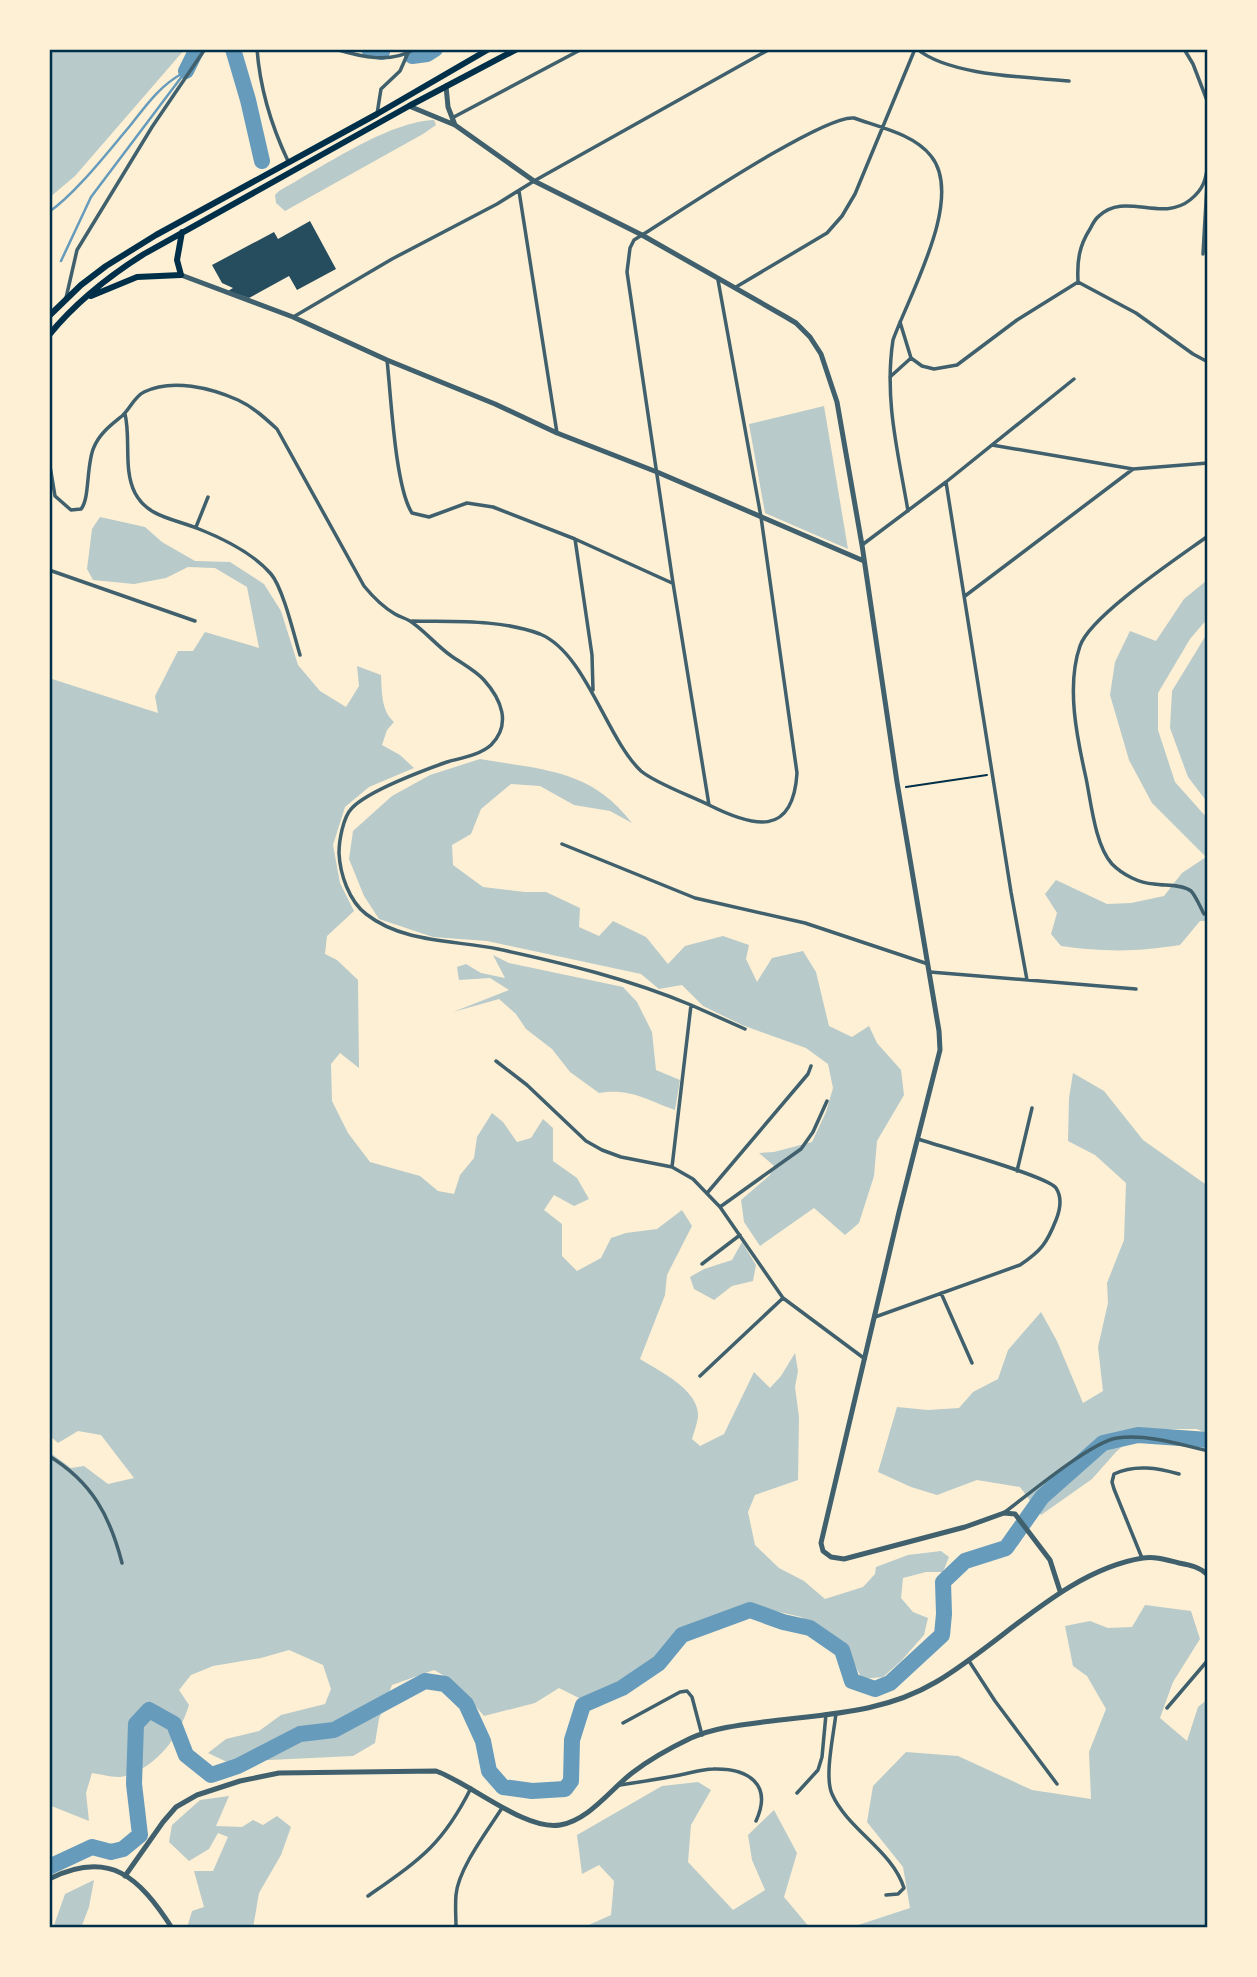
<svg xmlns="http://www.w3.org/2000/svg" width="1257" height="1977" viewBox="0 0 1257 1977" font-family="Jost,sans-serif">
	<rect width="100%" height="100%" fill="#fdf0d5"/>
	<!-- green -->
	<path fill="#b9caca" d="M49 49H185L75 176 49 198Z
		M434 120 436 125 423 134 285 211 276 203 275 195 279 191C319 169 389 121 434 120Z
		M824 406 848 549 765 513 749 424Z
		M100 517 145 527 162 542 195 561 230 562 264 584 281 611 298 665 320 691 346 707 359 686 357 666 381 675C382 693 381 710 394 722L387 730 382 745 400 755 414 768 369 787 345 807 333 845 340 883 354 911 327 936 325 954 337 960 358 980 359 1068 340 1053 331 1064 332 1101 348 1133 370 1162 420 1176 438 1191 454 1194 460 1175 474 1158 477 1137 492 1113 503 1122 517 1142 531 1138 543 1119 553 1128V1161L577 1178 589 1199 574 1206 554 1195 544 1210 562 1224V1256L577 1271 601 1258 611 1238 626 1233 657 1229 682 1210 692 1226 667 1275 665 1295 640 1359C659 1371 700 1390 698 1417 697 1424 694 1432 692 1439L700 1446 724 1434 754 1372 770 1388 781 1376 795 1353 798 1371 795 1387 799 1417 798 1480 755 1495 748 1512 755 1545 779 1568 804 1581 825 1599 863 1587 875 1574 876 1567 908 1555 941 1551 949 1557 943 1572H926L903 1578 901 1598 913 1612 928 1618 924 1635 901 1661 883 1677 862 1679 847 1649 834 1636 801 1617 745 1604 675 1633 650 1664 622 1682 581 1699 559 1688 535 1703 484 1716C469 1699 455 1680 434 1670L392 1685 379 1719 375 1743 353 1756 227 1762 208 1753 226 1739 259 1731 281 1715 325 1704 331 1689 323 1665 289 1650 261 1658 213 1666 191 1675 179 1690 189 1705C179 1737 158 1766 125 1776 116 1779 101 1774 92 1773L86 1793 89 1821 49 1805V1452L71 1468 84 1466 108 1484 134 1478 101 1435 78 1431 58 1443 49 1435V678L158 713 155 696 178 651H193L205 632 259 648 247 587 215 568 188 567 166 578 134 584 93 580 87 569 92 529Z
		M1206 581H1208V618L1190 639 1158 693V730L1175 782 1208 819V921H1200L1180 945C1136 952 1105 952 1061 946L1051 934 1057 913 1045 894 1056 880 1107 904 1131 903 1164 896 1182 873 1206 857 1152 803 1129 760 1110 695 1115 662 1130 631 1156 641 1184 599Z
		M1208 632V803L1188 777 1170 728 1172 691Z
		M480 759C542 770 591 769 632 823L610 811 574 805 540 786 511 784 481 809 471 834 452 845 453 865 483 887 525 892H546L580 908 579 927 599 936 613 921 646 937 668 964 685 946 723 936 749 945 746 959 757 982 772 958 803 951 816 972 829 1026 852 1037 869 1026 877 1043 901 1070 904 1095 877 1141 874 1176 859 1223 845 1235 814 1208 760 1246 744 1222 741 1200 770 1175 774 1166 759 1153 774 1152 812 1142 826 1112 833 1088 828 1064 806 1048 742 1025 703 1006 682 985 659 989 641 974 487 941 433 937 379 919 364 896 349 859 353 831 392 796 430 775Z
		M493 955 509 963 623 987 637 1002 652 1032 656 1070 680 1080 675 1110C646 1100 631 1088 599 1093L570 1072 552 1049 526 1029 516 1014 499 999 453 1012 509 990 490 978 459 980 457 967 466 964 481 973 505 978Z
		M1073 1073 1104 1091 1143 1140 1208 1186V1434L1197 1429H1141L1116 1452 1092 1479 1041 1515 1020 1487 977 1480 937 1495 911 1487 878 1472 897 1407 928 1410 959 1408 973 1392 998 1379 1008 1350 1041 1312 1057 1341 1083 1403 1103 1391 1098 1347 1108 1303 1107 1283 1124 1240 1126 1183 1095 1155 1068 1141 1069 1098Z
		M742 1242 756 1265 753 1281 732 1286 714 1300 694 1289 690 1277 704 1269 732 1260Z
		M1145 1605 1191 1611 1200 1639 1173 1682 1160 1718 1187 1741 1198 1707 1208 1699V1928H849L910 1908 903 1867 867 1822 873 1786 906 1752 958 1756 1032 1790 1091 1799 1089 1752 1106 1709 1087 1676 1073 1666 1065 1626 1090 1621 1108 1628 1132 1627Z
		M698 1782 711 1790 691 1825 688 1862 733 1910 765 1890 752 1860 748 1835 774 1810 797 1853 784 1897 810 1928H582L611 1915 614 1881 599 1865 582 1874 577 1835 662 1786Z
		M229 1796 216 1826 242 1827 253 1820 263 1825 277 1816 291 1827 281 1855 259 1893 253 1928H187L192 1911 204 1907 194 1871H213L228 1837 218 1833 209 1849 189 1861 169 1842 172 1825 200 1800Z
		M94 1880 89 1907 81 1928H53L65 1894Z"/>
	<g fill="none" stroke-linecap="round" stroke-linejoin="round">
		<!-- stream -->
		<path stroke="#669bbc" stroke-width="2.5" d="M49 212C76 193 107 153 129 127 145 107 159 86 183 73
			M61 261 91 197 186 71"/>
		<!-- river -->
		<path stroke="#669bbc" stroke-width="16" d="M233 49 248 100 262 161
			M369 49 382 52
			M412 56 427 54 435 49
			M186 71 197 49
			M49 1867 92 1847 111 1852 123 1849 140 1835 134 1784 136 1724 149 1710 174 1724 186 1755 211 1775 238 1766 300 1734 334 1730 425 1681 445 1684 466 1704 483 1741 489 1771 503 1787 532 1791 565 1789 571 1781 572 1740 583 1705 622 1688 659 1663 682 1635 750 1610 783 1622 810 1628 842 1650 852 1681 875 1689 890 1683 942 1635 944 1614 943 1582 965 1561 1006 1548 1042 1497 1103 1443 1138 1435 1208 1440"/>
	</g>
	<!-- building -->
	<path fill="#264d5e" d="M310 221 336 269 297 290 289 276 249 298 228 291 233 288 222 283 212 265 274 232 278 239Z"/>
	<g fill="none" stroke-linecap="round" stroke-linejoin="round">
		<!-- path -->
		<path stroke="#003049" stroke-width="2" d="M906 787 987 775"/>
		<!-- minor -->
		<path stroke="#3f606c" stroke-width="3.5" d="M257 49C260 89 271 125 288 161
			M335 49C362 57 390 64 415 49
			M917 49C950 76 1027 77 1069 81
			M1184 49 1193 64 1208 103
			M377 114 381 89 400 71 408 53
			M452 118 582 49
			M519 191 557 433
			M1203 254 1207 184
			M718 280 761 517 797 773C793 838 753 827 709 805L673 583 627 272 630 248 634 240 642 235C676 214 824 114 854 118 879 127 914 134 931 156 965 198 909 295 893 340 884 399 898 452 908 511
			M1078 281C1077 261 1079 246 1090 229 1092 225 1095 219 1099 216 1125 191 1161 223 1190 200 1204 189 1206 179 1208 163
			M1078 282 1136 313 1193 354 1208 362
			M736 287 827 233 842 216 855 194 915 49
			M66 298 77 250 152 127 205 49
			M295 316 392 259 497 204 534 181 770 49
			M900 322 911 358
			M387 360C391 395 395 487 412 513L429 517 467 503 493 507 575 539 672 583
			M890 377 911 358 922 366 934 369 957 365 1017 320 1078 282
			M125 414C131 438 123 470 135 493 148 518 176 519 199 529 224 539 253 553 271 574 283 588 294 635 300 655
			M992 445 1133 469 1208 463
			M49 460 55 496 71 510 81 509C90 499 86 464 94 447 100 433 111 425 122 416 130 409 134 397 144 392 172 378 211 388 238 400 253 407 265 418 277 429L364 586C373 597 383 607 395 614 400 617 405 618 410 621 424 630 436 645 450 655 461 663 475 670 484 680 501 699 512 724 491 745 480 755 461 758 447 762 424 770 368 791 352 808 343 817 339 841 339 853 340 874 349 901 366 914 403 943 454 940 498 949 563 963 629 979 691 1005L672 1167
			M946 482 1011 892 1027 980
			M196 527 208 497
			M575 539 592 655 593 690
			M862 545 946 482 1074 379
			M49 570 195 621
			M965 596 1133 469
			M412 621C453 622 500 619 540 634 586 653 606 738 641 771 655 783 691 796 709 805
			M562 844 695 898 805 923 928 964
			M1204 914C1200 907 1196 896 1191 891 1182 884 1165 886 1154 884 1139 883 1123 875 1112 864 1095 845 1091 802 1086 778 1077 738 1066 686 1080 646 1090 616 1179 557 1208 536
			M930 972 1136 989
			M691 1005 745 1029
			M496 1061 527 1085 586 1141 602 1150 621 1157 672 1167 693 1179 720 1207 783 1298 865 1359
			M1017 1171 1032 1108
			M708 1192 808 1074 811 1066
			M720 1207 801 1149 813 1132 827 1101
			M702 1264 740 1235
			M941 1293 972 1363
			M875 1317 1020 1265C1041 1251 1047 1243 1056 1220 1060 1210 1062 1197 1056 1188 1048 1176 939 1146 918 1139
			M700 1376 783 1298
			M49 1456C92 1482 110 1516 122 1563
			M1005 1512C1029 1494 1091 1442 1117 1438 1147 1434 1179 1444 1208 1451
			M1142 1558 1114 1489 1112 1482 1114 1474C1135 1464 1158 1468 1179 1474
			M969 1661 995 1701 1057 1784
			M1167 1708 1208 1660
			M836 1713C834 1733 824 1776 832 1794 848 1830 892 1850 904 1888L898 1894 886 1895
			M623 1723 680 1692 687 1691 692 1697 702 1735
			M620 1785C640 1782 660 1779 680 1775 691 1773 702 1769 713 1769 748 1768 773 1784 756 1821
			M797 1793 818 1770 822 1757 826 1714
			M368 1896C419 1860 442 1846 471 1788
			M456 1928C456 1917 455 1906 456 1895 458 1869 488 1830 502 1808"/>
		<!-- tertiary -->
		<path stroke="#3f606c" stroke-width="5" d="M446 86 448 107 455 125
			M409 106 455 125 534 181 642 235 786 317 796 323 810 337 821 354 837 402 862 545 897 782 939 1031 940 1050 899 1212 821 1543 823 1551 831 1557 844 1559 965 1527 1004 1513 1015 1514 1050 1560 1060 1591
			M181 275 293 317 387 360 495 404 557 433 657 472 864 561
			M125 1876 163 1822 176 1807 197 1795 240 1781 279 1773 436 1771C470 1783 525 1831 560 1825 589 1820 610 1790 632 1773 650 1759 670 1748 691 1738 714 1728 739 1725 763 1722 824 1714 882 1714 936 1682 1002 1643 1066 1570 1143 1558 1155 1556 1167 1560 1179 1563 1190 1565 1200 1567 1208 1575
			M49 1879C110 1849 139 1877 172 1928"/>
		<!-- trunk -->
		<path stroke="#003049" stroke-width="6" d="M91 296 137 277 181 275 177 260 182 232
			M49 316 81 285 106 266 156 235 377 114 489 49
			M49 335C76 302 109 276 144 254L409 106 517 49"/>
	</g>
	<!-- border -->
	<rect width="1257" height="1977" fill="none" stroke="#fdf0d5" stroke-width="102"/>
	<rect x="51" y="51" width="1155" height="1875" fill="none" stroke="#003049" stroke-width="2.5"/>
</svg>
